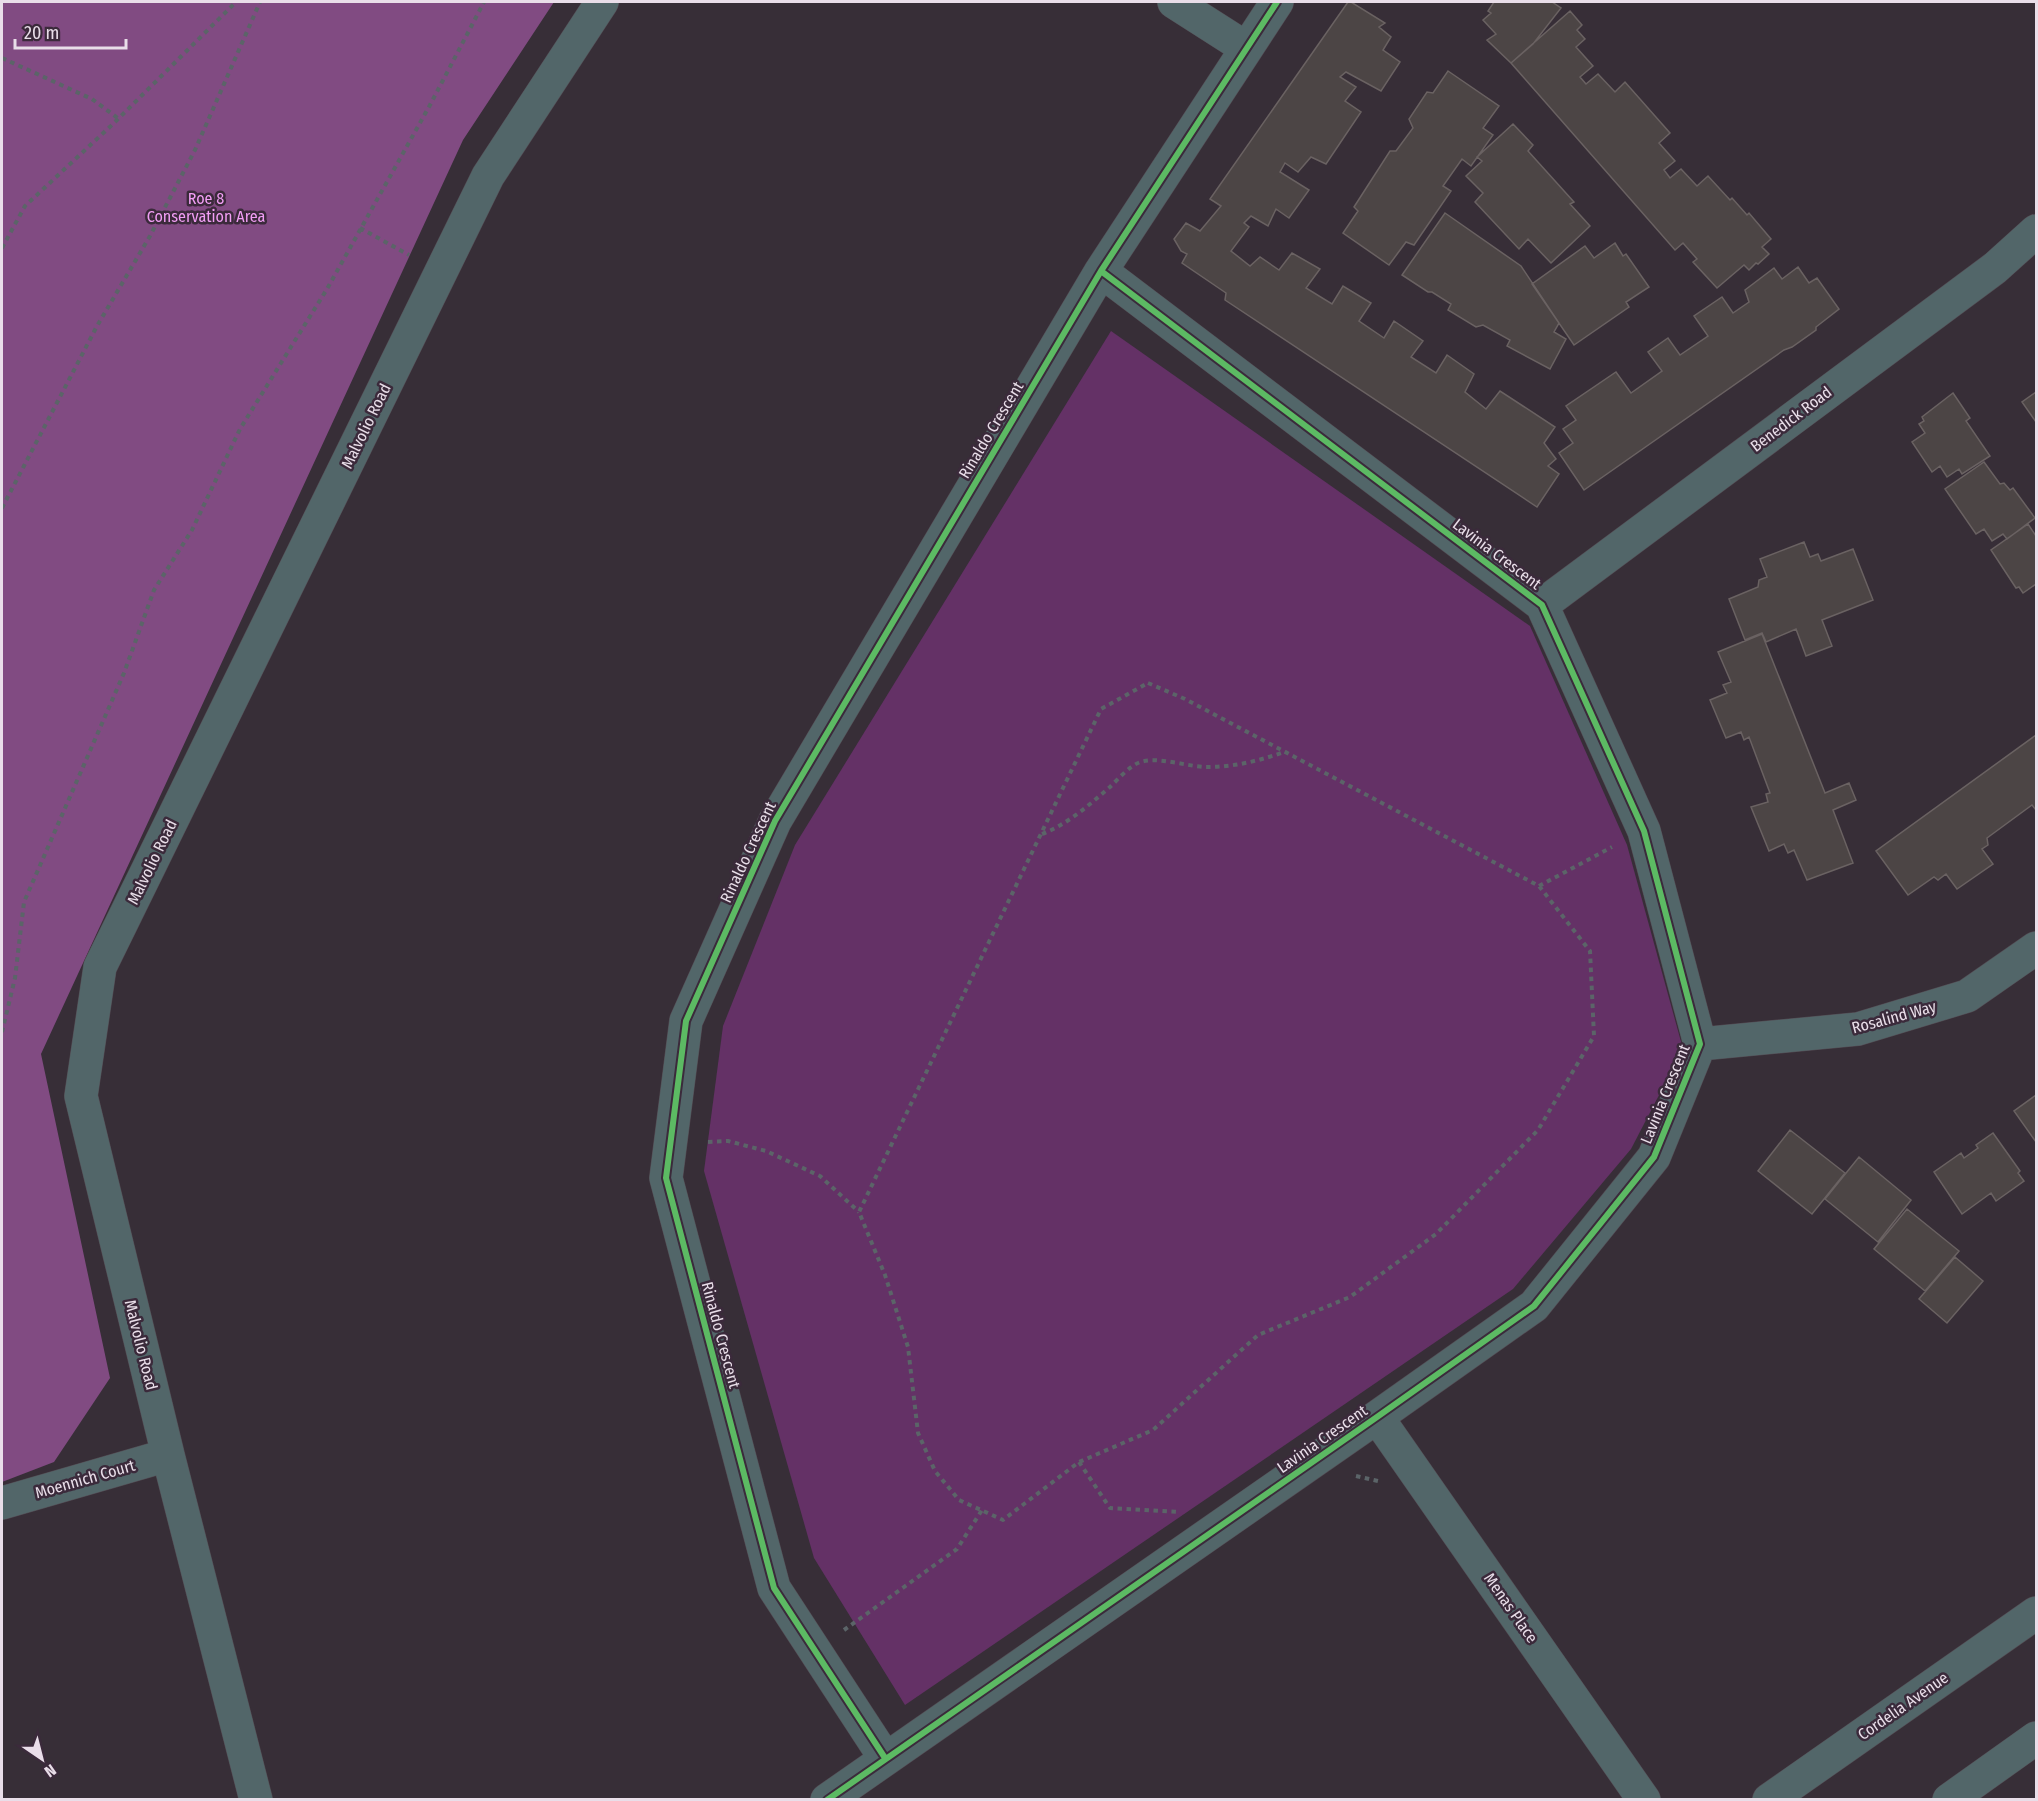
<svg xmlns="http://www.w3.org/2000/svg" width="2038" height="1801" viewBox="0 0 2038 1801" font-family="'Fira Sans Condensed',sans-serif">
	<rect width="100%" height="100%" fill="#372e37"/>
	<!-- green -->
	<path fill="#643166" d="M1111 331 1530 626 1627 845 1683 1049 1631 1149 1513 1289 905 1705 814 1558 704 1171 723 1026 795 845Z"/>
	<!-- forest -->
	<path fill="#814b82" d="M2 2H554L463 140 41 1054 110 1378 54 1462 2 1482Z"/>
	<!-- building -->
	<path fill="#4c4545" stroke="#6a6262" stroke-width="1.5" d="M1348 2H1351L1385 23 1379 27 1391 37 1383 50 1400 62 1381 91 1346 72 1340 77 1356 87 1345 101 1361 112 1326 164 1311 157 1298 172 1285 163 1280 172 1309 190 1289 218 1276 209 1268 226 1251 216 1244 223 1249 227 1231 251 1250 266 1260 257 1279 270 1292 253 1320 269 1306 288 1332 304 1343 286 1371 303 1359 321 1384 338 1394 321 1423 341 1411 357 1436 373 1447 355 1474 374 1465 392 1486 409 1500 391 1555 427 1544 443 1556 459 1548 466 1559 474 1537 507 1225 300 1226 293 1182 263 1187 254 1181 251 1174 239 1186 223 1200 231 1221 206 1210 199Z
		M1494 2H1552L1561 8 1533 44 1511 63 1487 40 1496 34 1483 20 1491 13 1488 11Z
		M1570 11 1582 25 1577 30 1585 39 1576 47 1593 66 1580 77 1586 84 1598 74 1615 92 1625 82 1670 133 1659 143 1675 161 1664 170 1670 178 1681 169 1697 186 1708 176 1730 200 1732 198 1747 215 1749 213 1771 239 1762 247 1769 254 1758 264 1756 263 1749 270 1744 265 1717 288 1693 262 1697 259 1683 243 1675 250 1511 63Z
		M1448 71 1499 106 1483 128 1493 135 1471 166 1462 159 1443 186 1451 191 1414 245 1406 242 1389 265 1343 233 1358 211 1354 207 1390 151H1396L1413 128 1409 119 1427 92 1433 93Z
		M1513 124 1533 145 1528 151 1574 202 1570 204 1590 226 1551 263 1528 239 1519 249 1475 202 1483 193 1466 176 1482 161 1477 157Z
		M1445 213 1521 266 1559 323 1554 332 1566 339 1550 369 1507 346 1510 340 1483 325 1476 327 1448 310 1451 304 1432 292H1428L1402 275Z
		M1615 243 1623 256 1626 254 1649 287 1626 302 1629 307 1574 345 1532 284 1585 246 1594 258Z
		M1798 267 1809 283 1817 278 1839 309 1816 327V330L1792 347 1784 350 1584 490 1559 453 1573 443 1563 429 1576 420 1566 406 1616 372 1631 393 1662 371 1648 352 1668 338 1680 355 1708 336 1694 316 1722 297 1733 313 1749 302 1745 290 1774 268 1782 279Z
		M2036 392V422L2022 402Z
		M1953 393 1970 418 1966 421 1990 456 1962 474 1959 469 1947 477 1940 466 1932 472 1912 442 1925 433 1919 424 1924 421 1922 417Z
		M1984 462 2000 484 2004 483 2010 490 2013 488 2035 518 2007 539 2003 534 1992 541 1984 529 1976 534 1945 489Z
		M2028 524 2036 536V584L2023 593 2019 587 2016 588 1991 550Z
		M1804 542 1810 557 1818 554 1821 561 1853 549 1873 600 1822 620 1832 646 1806 656 1796 629 1766 642 1762 633 1745 640 1729 599 1758 587 1759 580 1767 577 1760 559Z
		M1762 634 1825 793 1849 783 1856 800 1833 810 1853 863 1807 880 1794 850 1788 853 1784 844 1769 851 1751 807 1768 802 1766 794 1770 793 1749 737 1744 740 1741 732 1726 738 1710 700 1727 693 1723 685 1731 682 1718 652Z
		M2036 735V810L2032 805 1987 838 1988 845 1982 849 1993 864 1957 889 1946 874 1938 880 1934 877 1908 895 1876 851Z
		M2036 1095V1142L2014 1111Z
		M1790 1130 1845 1173 1812 1214 1758 1171Z
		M1993 1133 2020 1171 2018 1173 2024 1181 1996 1201 1991 1193 1962 1214 1934 1172 1961 1153 1964 1158 1978 1148 1976 1145Z
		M1859 1157 1911 1200 1878 1242 1825 1199Z
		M1907 1209 1959 1251 1925 1291 1874 1249Z
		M1955 1257 1983 1281 1947 1323 1919 1299Z"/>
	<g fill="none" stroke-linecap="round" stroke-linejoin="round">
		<defs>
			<path id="minor" d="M1174 2 1246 48
				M1542 605 1995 268 2036 231
				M1700 1044 1858 1029 1967 996 2036 948
				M1377 1417 1644 1800
				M2 1503 168 1455
				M885 1758 774 1588 666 1178 686 1021 775 821 1101 271 1277 2
				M256 1800 168 1455 81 1096 100 967 488 176 602 2
				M827 1800 1377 1417 1534 1306 1654 1157 1700 1044 1644 831 1542 605 1101 271
				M1769 1800 2036 1613
				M1949 1800 2036 1738"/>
		</defs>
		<!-- minor casing -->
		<use href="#minor" stroke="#534b53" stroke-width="34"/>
		<!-- path -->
		<path stroke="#5b6468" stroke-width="4" stroke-dasharray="4.5 4.5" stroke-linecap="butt" d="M2 58 92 99 119 119
			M360 228 409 255
			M2 248 25 206 114 123 236 2
			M2 508 97 326 150 236 195 150 260 2
			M1148 683 1185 699 1539 886 1590 951 1594 1036 1538 1130 1436 1234 1350 1297 1258 1335 1153 1430 1079 1462 1003 1520 959 1500 935 1471 918 1433 908 1347 885 1275 859 1212 1101 709Z
			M1042 834C1068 824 1089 805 1110 787 1117 780 1130 766 1138 763 1156 755 1187 767 1207 767 1233 767 1259 761 1284 752
			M1539 886 1612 847
			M2 1032 15 978 24 902 124 673 154 590 192 530 240 429 327 289 430 105 484 2
			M708 1142 728 1141 766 1151 820 1176 859 1212
			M1079 1462 1110 1508 1179 1512
			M1356 1476 1378 1481
			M844 1630 957 1549 982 1510"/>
		<!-- minor -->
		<use href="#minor" stroke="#526669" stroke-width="33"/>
		<defs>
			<path id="cycleway" d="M885 1758 774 1588 666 1178 686 1021 775 821 1101 271 1277 2
				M827 1800 1377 1417 1534 1306 1654 1157 1700 1044 1644 831 1542 605 1101 271"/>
		</defs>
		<!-- cycleway casing -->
		<use href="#cycleway" stroke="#3b2a3b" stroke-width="10"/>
		<!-- cycleway -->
		<use href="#cycleway" stroke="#5cba63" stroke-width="6"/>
	</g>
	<g text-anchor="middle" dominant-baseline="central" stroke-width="5" stroke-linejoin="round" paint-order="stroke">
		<!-- park labels -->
		<g font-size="16" fill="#f29ef5" stroke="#3b2a3b">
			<text x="206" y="198">Roe 8<tspan x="206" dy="18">Conservation Area</tspan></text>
		</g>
		<!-- street labels -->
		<g font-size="16" fill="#e9dee9" stroke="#3b2a3b">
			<text transform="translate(1791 419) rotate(-37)">Benedick Road</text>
			<text transform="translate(366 426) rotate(-64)">Malvolio Road</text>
			<text transform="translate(991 430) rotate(-59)">Rinaldo Crescent</text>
			<text transform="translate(1497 554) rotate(37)">Lavinia Crescent</text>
			<text transform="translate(748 852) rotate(-65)">Rinaldo Crescent</text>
			<text transform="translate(152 862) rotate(-64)">Malvolio Road</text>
			<text transform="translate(1894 1017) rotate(-15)">Rosalind Way</text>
			<text transform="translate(1665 1094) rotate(-68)">Lavinia Crescent</text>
			<text transform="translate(721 1335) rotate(75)">Rinaldo Crescent</text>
			<text transform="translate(141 1345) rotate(76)">Malvolio Road</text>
			<text transform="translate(1322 1439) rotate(-35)">Lavinia Crescent</text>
			<text transform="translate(85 1479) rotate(-16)">Moennich Court</text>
			<text transform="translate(1511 1608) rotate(55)">Menas Place</text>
			<text transform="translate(1903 1706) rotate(-35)">Cordelia Avenue</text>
		</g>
	</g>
	<!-- border -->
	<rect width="2038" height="1801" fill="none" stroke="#e9dee9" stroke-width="6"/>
	<!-- north arrow -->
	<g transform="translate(42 1759) rotate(145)" stroke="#3b2a3b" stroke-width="4.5" paint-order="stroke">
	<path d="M0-4.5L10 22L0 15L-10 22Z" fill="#e9dee9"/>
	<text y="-9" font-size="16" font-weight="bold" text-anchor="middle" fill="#e9dee9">N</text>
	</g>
	<!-- scale -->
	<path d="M15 39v9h111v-9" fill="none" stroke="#e9dee9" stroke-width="3"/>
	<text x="24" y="39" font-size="18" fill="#e9dee9" stroke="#3b2a3b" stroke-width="4.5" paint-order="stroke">20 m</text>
</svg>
